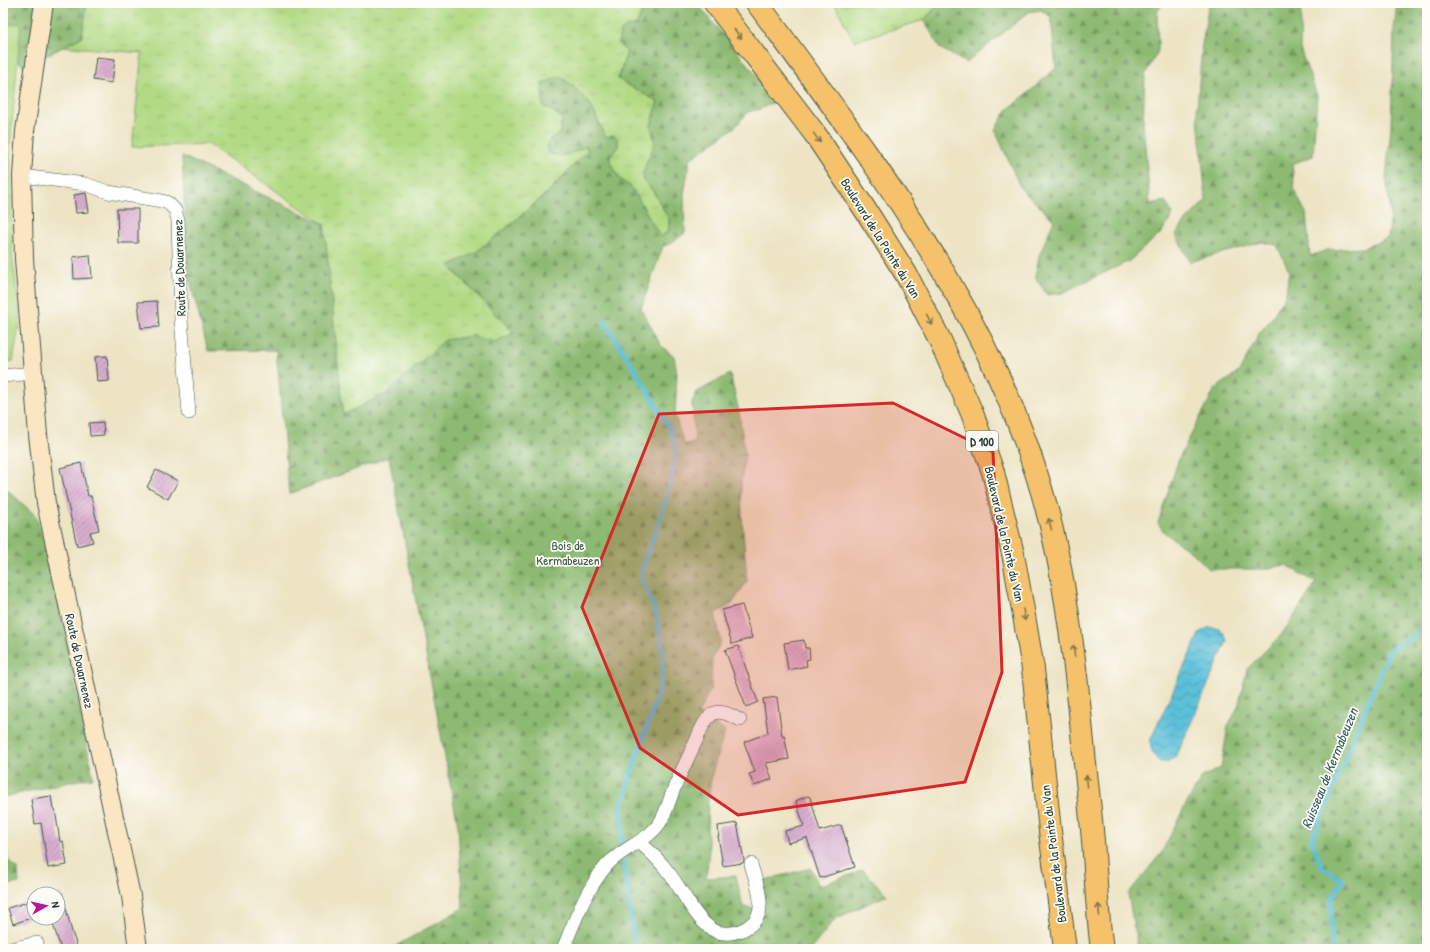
<svg xmlns="http://www.w3.org/2000/svg" width="1430" height="952" viewBox="0 0 1430 952" font-family="'Patrick Hand',sans-serif">
	<defs>
		<pattern id="grass-tufts" width="24" height="20" patternUnits="userSpaceOnUse"><rect width="24" height="20" fill="#b2da84"/><path d="M3 7l-1-3M5 7V3M7 7l1-3M15 17l-1-3M17 17v-4M19 17l1-3" fill="none" stroke="#99bc73"/></pattern>
		<pattern id="forest-firs" width="22" height="20" patternUnits="userSpaceOnUse"><rect width="22" height="20" fill="#8dba72"/><path d="M5 1l3.5 6h-7zM16 11l3.5 6h-7z" fill="#73985e"/></pattern>
		<pattern id="water-waves" width="16" height="10" patternUnits="userSpaceOnUse"><rect width="16" height="10" fill="#5bc0d9"/><path d="M0 5q4-4 8 0t8 0" fill="none" stroke="#4b9db1"/></pattern>
		<pattern id="building-hatch" width="6" height="6" patternUnits="userSpaceOnUse"><rect width="6" height="6" fill="#d9adcf"/><path d="M-1 1l2-2M0 6l6-6M5 7l2-2" fill="none" stroke="#af8ea9"/></pattern>
	</defs>
	<rect width="100%" height="100%" fill="#fdfcf7"/>
	<filter id="ink" filterUnits="userSpaceOnUse"><feTurbulence type="fractalNoise" baseFrequency=".025" numOctaves="2"/><feDisplacementMap in="SourceGraphic" scale="8" xChannelSelector="R" yChannelSelector="G"/><feConvolveMatrix kernelMatrix="1 2 1 2 8 2 1 2 1" color-interpolation-filters="sRGB"/></filter>
	<filter id="wash" filterUnits="userSpaceOnUse"><feTurbulence type="fractalNoise" baseFrequency=".012" numOctaves="4" result="noise"/><feDisplacementMap in="SourceGraphic" scale="16" xChannelSelector="R" yChannelSelector="G"/><feGaussianBlur stdDeviation="0.9" result="paint"/><feColorMatrix in="noise" values="0 0 0 0 0 0 0 0 0 0 0 0 0 0 0 0 0 1.4 0 .05"/><feComposite in="paint" operator="in"/></filter>
	<g filter="url(#wash)">
		<rect width="100%" height="100%" fill="#ede4c4"/>
		<!-- grass -->
		<path fill="url(#grass-tufts)" stroke="#688c5c" d="M61 3H646L636 26 626 27 627 52 618 78 658 102 651 126 655 143 644 181 653 191 669 219V231L660 238 633 189 619 178 609 158 618 146 612 135 606 138 590 104 574 87 562 117 560 134 563 155 587 145 588 151 547 193 509 226 476 252 449 266 514 333 495 342 472 336 445 340 386 394 343 415 324 224 208 144 132 147 142 53 50 45Z
			M834 3H940L924 20 854 41Z"/>
		<!-- forest -->
		<path fill="url(#forest-firs)" stroke="#567c53" d="M3 3H87L82 37 24 67 3 46Z
			M646 3H697L762 82 776 101 760 109 748 112 735 127 690 159 684 194 685 233 670 244 663 246 641 308 661 346 674 356 677 373 675 416 684 444 695 443 692 402 697 392 730 374 739 412 745 454 741 484 742 518 747 581 732 604 715 613 721 641 712 659 711 688 698 714 725 731 712 773 708 801 707 829 709 850 706 878 736 876 743 907 763 910 765 880 811 868 819 886 863 870 887 895 835 919 811 949H395L394 947 463 908 458 826 389 457 289 494 276 350 208 351 188 273 182 156 324 224 343 415 386 394 445 340 472 336 495 342 514 333 449 266 476 252 509 226 547 193 587 151V146C575 151 561 160 549 153L547 146 551 138 560 134 562 117 543 106 542 84 560 76 574 87 590 104 606 137 614 135 618 139V146L609 158 619 178 633 189 660 237 669 231V219L653 191 644 181 643 173 647 161 655 143 651 126 658 102 618 79 627 52 618 44 620 32 626 27 636 26Z
			M940 3H1164L1157 12 1158 51 1145 75 1143 123 1150 204 1165 201 1173 215 1161 233 1129 261 1062 293 1047 295 1035 277 1039 256 1054 220 1021 189 995 130 1007 110 1028 93 1056 68 1051 17 1041 10 1029 12 966 63 940 48 924 20Z
			M1209 3H1298L1301 12 1300 49 1317 95 1313 156 1292 164 1295 192 1306 213 1310 256 1327 250 1363 248 1388 238 1391 216 1386 177 1391 127 1394 29 1397 3H1427V949H1138L1128 894 1162 852 1185 806 1202 777 1221 768 1228 726 1238 707 1247 669 1282 634 1316 583 1286 565 1263 569H1209L1195 555 1164 532 1158 523 1179 458 1215 389 1239 372 1259 334 1271 319 1286 294 1289 271 1277 245 1262 242 1190 262 1176 235 1188 218 1206 200 1197 108 1202 45Z
			M3 486 36 516 53 571 93 778 83 779 3 797Z
			M3 826 8 860 18 869 19 883 3 886Z"/>
		<!-- garden -->
		<path fill="#b2da84" stroke="#688c5c" d="M21 23 10 146 12 253 20 319 13 361 3 362V26Z"/>
		<!-- water -->
		<path fill="url(#water-waves)" stroke="#3d7e86" d="M1208 628H1219L1224 633 1227 641 1177 755 1169 762H1160C1153 756 1151 750 1150 741L1200 632Z"/>
		<g fill="none" stroke-linecap="round" stroke-linejoin="round">
			<!-- stream -->
			<path stroke="#5bc0d9" stroke-width="4.5" d="M604 321 641 379 670 429 675 446V463L669 488 662 514 643 566 642 579 656 614 659 629 663 650 662 674 655 704 632 770 622 805V848L635 949
				M1332 949 1331 900 1343 880 1321 866 1312 840 1389 651 1427 627"/>
		</g>
		<g id="blocks">
			<!-- building -->
			<path fill="url(#building-hatch)" d="M96 57 115 59 112 83 93 80Z
				M86 193 89 212 76 213 74 195Z
				M117 209H138V243H118Z
				M90 255 92 278 74 279 73 257Z
				M157 301 159 327 141 328 138 302Z
				M107 356 109 381 97 382 95 357Z
				M103 422 104 435 90 436 89 423Z
				M81 463 88 496H91L99 530 90 532 93 542 77 546 60 468Z
				M156 470 178 481 168 499 147 487Z
				M742 605 752 638 732 644 722 610Z
				M804 640 805 648H809L810 659 806 660 807 666 788 670 784 643Z
				M738 646 758 702 746 707 725 650Z
				M777 697 782 736 784 735 789 759 766 763 772 779 754 786 749 774 755 772 744 742 768 733 763 699Z
				M51 796 53 809H55L60 842 63 841 67 865 48 868 41 823 35 824 31 799Z
				M807 796 810 797 820 831 841 825 855 867 820 878 807 838 788 843 785 831 804 826 796 801Z
				M737 823 744 860 743 863 723 866 718 836H719L718 826Z
				M62 893 72 932 78 949H61L51 918H58V894Z
				M34 900V917L13 924 8 908Z"/>
		</g>
	</g>
	<g filter="url(#ink)">
		<use href="#blocks" fill-opacity="0" stroke="#3e564a" stroke-width="1"/>
		<g fill="none" stroke-linecap="round" stroke-linejoin="round">
			<defs>
				<path id="street" d="M22 176 85 184 108 192 162 201 168 203 175 210 178 220 181 319 189 413
					M3 376 33 373
					M639 842C650 851 660 861 669 873 681 888 693 915 709 927 720 937 738 934 749 926 770 912 756 884 751 864
					M10 949 37 943 38 949
					M563 949C575 920 586 890 606 866 623 846 652 841 663 817 667 809 670 799 673 791 680 774 688 758 696 741 699 733 704 721 711 715 720 708 732 716 740 720"/>
				<path id="secondary" d="M44 3 25 131 22 176 24 259 38 435 46 503 131 896 138 949"/>
				<path id="highway" d="M715 3 815 134 870 217 906 274 940 340 972 413 993 472 1002 509 1013 554 1023 610 1033 669 1050 831 1065 949
					M757 3C880 170 1013 340 1056 548 1069 609 1076 670 1082 732 1085 768 1090 805 1093 841 1096 877 1097 913 1102 949"/>
			</defs>
			<!-- street casing -->
			<use href="#street" stroke="#3e564a" stroke-width="14"/>
			<!-- secondary casing -->
			<use href="#secondary" stroke="#3e564a" stroke-width="20"/>
			<!-- highway casing -->
			<use href="#highway" stroke="#3e564a" stroke-width="24"/>
			<!-- street -->
			<use href="#street" stroke="#fff" stroke-width="13"/>
			<!-- secondary -->
			<use href="#secondary" stroke="#fbe6c4" stroke-width="18"/>
			<!-- highway -->
			<use href="#highway" stroke="#f5c16b" stroke-width="22"/>
		</g>
		<!-- one-way arrows -->
		<defs><path id="oneway-shaft" d="M-6 0H5M1.5-3L5.5 0L1.5 3" fill="none" stroke-width="1.6" stroke-linecap="round" stroke-linejoin="round"/></defs>
		<g stroke="#7f784d">
			<use href="#oneway-shaft" transform="translate(738 34) rotate(52)"/>
			<use href="#oneway-shaft" transform="translate(817 138) rotate(55)"/>
			<use href="#oneway-shaft" transform="translate(929 319) rotate(63)"/>
			<use href="#oneway-shaft" transform="translate(1050 524) rotate(-104)"/>
			<use href="#oneway-shaft" transform="translate(1024 615) rotate(80)"/>
			<use href="#oneway-shaft" transform="translate(1074 651) rotate(-97)"/>
			<use href="#oneway-shaft" transform="translate(1087 781) rotate(-96)"/>
			<use href="#oneway-shaft" transform="translate(1099 910) rotate(-95)"/>
		</g>
	</g>
	<!-- marked area -->
	<path fill="#d62828" fill-opacity="0.2" stroke="#d62828" stroke-width="3" stroke-linejoin="round" d="M893 403 993 452 1002 672 965 782 738 815 640 748 582 607 659 414Z"/>
	<g text-anchor="middle" dominant-baseline="central" stroke-width="3.5" stroke-linejoin="round" paint-order="stroke">
		<!-- shield labels -->
		<rect fill="#fdfcf7" stroke="#62766e" stroke-width="1" x="966" y="431" width="32" height="20" rx="3"/>
		<g font-size="12" font-weight="bold" fill="#1f3d34">
			<text x="982" y="441">D 100</text>
		</g>
		<!-- street labels -->
		<g font-size="13" fill="#1f3d34" stroke="#fdfcf7">
			<text transform="translate(881 238) rotate(58)">Boulevard de la Pointe du Van</text>
			<text transform="translate(179 268) rotate(-92)">Route de Douarnenez</text>
			<text transform="translate(1005 534) rotate(77)">Boulevard de la Pointe du Van</text>
			<text transform="translate(80 661) rotate(78)">Route de Douarnenez</text>
			<text transform="translate(1053 854) rotate(-97)">Boulevard de la Pointe du Van</text>
		</g>
		<!-- park labels -->
		<g font-size="13" fill="#3c5c44" stroke="#fdfcf7">
			<text x="568" y="545">Bois de<tspan x="568" dy="15">Kermabeuzen</tspan></text>
		</g>
		<!-- water labels -->
		<g font-size="14" font-style="italic" fill="#2e5e5d" stroke="#fdfcf7">
			<text transform="translate(1329 768) rotate(-68)">Ruisseau de Kermabeuzen</text>
		</g>
	</g>
	<!-- margin -->
	<rect width="1430" height="952" fill="none" stroke="#fdfcf7" stroke-width="16"/>
	<!-- north arrow -->
	<g transform="translate(46 906) rotate(82)"><circle r="19" fill="#fdfcf7" stroke="#a4b0a9"/>
	<path d="M0-3L7 15L0 10L-7 15Z" fill="#b5179e"/>
	<text y="-6" font-size="11" font-weight="bold" text-anchor="middle" fill="#1f3d34">N</text>
	</g>
</svg>
